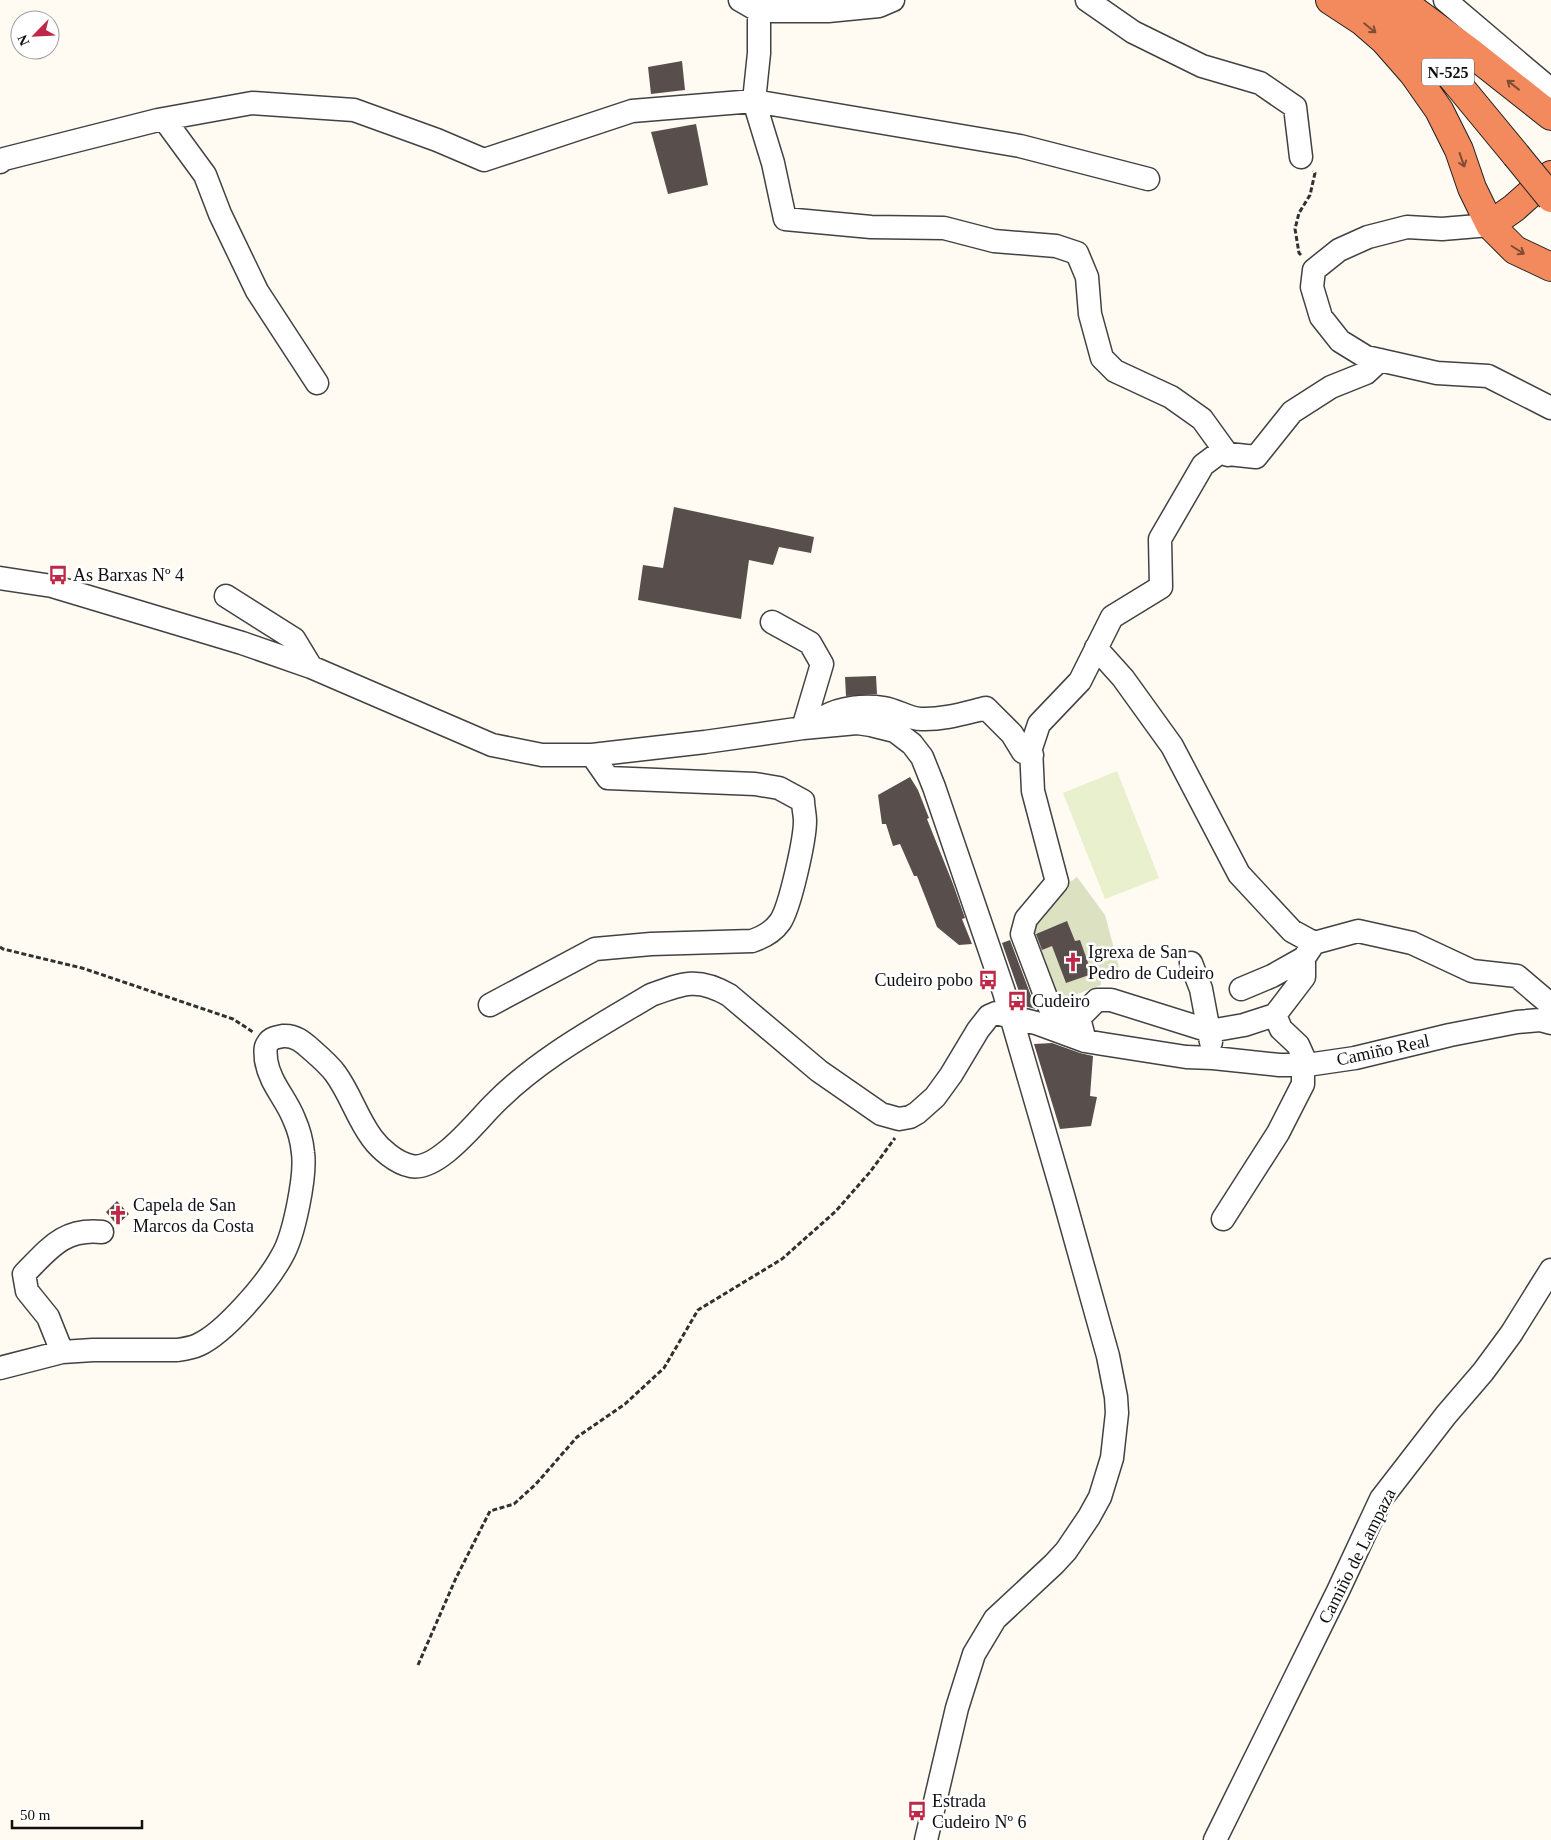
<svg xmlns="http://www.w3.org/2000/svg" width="1551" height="1840" viewBox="0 0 1551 1840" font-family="'Times New Roman',serif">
	<rect width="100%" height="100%" fill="#fffaf2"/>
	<!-- cemetery -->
	<path fill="#dce1c2" d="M1077 877 1105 915 1120 971H1101V985L1051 1004 1029 925 1050 896Z"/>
	<!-- pitch -->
	<path fill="#e9f0cd" d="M1117 771 1159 878 1105 899 1063 793Z"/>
	<!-- building -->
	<path fill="#584e4c" d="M682 61 685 90 651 94 648 67Z
		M696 124 708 185 668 194 651 132Z
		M674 507 814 537 811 553 779 547 773 565 749 560 741 619 638 600 643 565 663 568Z
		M876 676 877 694 846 696 845 677Z
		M910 777 918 790 929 818 927 819 953 884 965 918 962 919 972 944 959 945 937 927 917 876H914L900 844 893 846 886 824H882L878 795Z
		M1067 921 1075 941 1080 940 1092 974 1066 983 1052 946 1042 950 1036 934Z
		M1010 940 1036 1009 1024 1006 1002 943Z
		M1052 1043 1080 1053 1093 1056 1090 1096 1097 1097 1091 1126 1060 1129 1034 1044Z
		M117 1201 129 1214 117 1225 106 1212Z"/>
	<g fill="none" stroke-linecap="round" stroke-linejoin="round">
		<defs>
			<path id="minor" d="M740 0 759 11V53L754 101 773 163 785 219 871 227 944 228 994 241 1056 246 1077 253 1087 277 1090 314 1102 358 1115 371 1171 397 1202 419 1228 455
				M1087 0 1133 32 1202 66 1260 83 1295 107 1301 157
				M1445 0 1551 90
				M759 11H828L879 6 893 0
				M164 119 205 175 220 214 257 291 317 383
				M0 162 4 159 158 120 252 103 354 110 437 140 484 160 632 111 754 101 1020 146 1148 179
				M1490 225 1442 229 1407 227 1368 237 1339 250 1314 270 1312 287 1321 317 1340 341 1366 357 1437 373 1488 376 1551 408
				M0 578 52 586 242 643 311 667 492 745 542 755H592L705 742 803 728 857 723 871 725 895 731 912 744 922 757 934 787 1004 992 1063 1195 1108 1356 1116 1397 1117 1413 1112 1458 1100 1497 1089 1517 1066 1551 1054 1564 995 1619 974 1654 957 1708 926 1840
				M226 596 294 639 311 667
				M772 622 810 643 822 664 803 728
				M1096 648 1123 678 1172 746 1239 874 1292 931 1314 943 1358 931 1412 943 1472 971 1517 976 1551 1005
				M824 717C841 707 865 705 884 708 897 710 909 719 921 719 943 720 965 713 986 708L1012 734 1023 752 1032 755
				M1191 963 1201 989 1211 1042
				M1241 989 1272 976 1304 958
				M490 1005 595 949 651 944 752 941C764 937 773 932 780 922 790 908 805 839 805 821 805 814 803 808 803 801L779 788 755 784 608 778 592 755
				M1275 1015 1281 1029 1298 1045 1307 1065
				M1079 1018 1097 1000H1111L1210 1031 1244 1025 1275 1015 1304 977V958L1314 943
				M1085 1041 1079 1018 1050 1008 1022 934 1026 919 1057 882 1033 791 1031 748 1039 724 1080 681 1112 617 1161 587 1160 539 1203 465 1219 453 1256 457 1292 412 1331 387 1366 373 1380 360
				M1223 1219 1278 1133 1303 1084V1065
				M62 1352 48 1317 27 1291 24 1274C49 1249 63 1228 102 1232
				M0 1368 62 1352 93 1350H177C184 1349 192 1348 198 1345 225 1333 268 1282 282 1256 294 1236 306 1176 303 1153 302 1142 299 1130 294 1119 286 1098 270 1084 266 1060 266 1054 264 1048 268 1043 271 1038 278 1037 283 1036 296 1035 304 1043 313 1051 321 1058 329 1065 335 1073 350 1093 357 1118 372 1138 380 1149 396 1163 411 1166 437 1172 476 1122 493 1105 538 1059 596 1028 651 995 683 983 698 977 729 995L819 1071 881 1114 899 1119 910 1117 917 1113 935 1097 951 1075 978 1030 989 1016 996 1013 1036 1023 1085 1041 1103 1044 1186 1057 1213 1058 1279 1065H1307L1355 1058 1450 1035 1517 1022 1540 1020 1551 1023
				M1215 1840 1338 1591 1381 1499 1446 1415 1483 1372 1511 1334 1551 1270"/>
			<path id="highway" d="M1330 0 1362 21 1385 41 1413 73 1439 110 1459 150 1472 188 1490 225 1515 250 1551 267
				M1369 0 1401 25 1436 58 1516 155
				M1400 0 1470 52 1551 116
				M1490 225 1514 208 1551 175"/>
		</defs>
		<!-- minor casing -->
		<use href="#minor" stroke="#424242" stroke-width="25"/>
		<!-- highway casing -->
		<use href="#highway" stroke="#202020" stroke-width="30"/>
		<!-- path -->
		<path stroke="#313131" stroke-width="3" stroke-dasharray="5 2.5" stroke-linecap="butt" d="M1301 255 1299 253 1295 229 1299 213 1310 195 1315 173 1313 171
			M0 947 3 949 82 968 233 1019 253 1032
			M418 1665 456 1578 490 1511 514 1504 536 1484 577 1437 625 1404 664 1368 698 1310 782 1259 836 1211 870 1172 895 1138"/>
		<!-- minor -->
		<use href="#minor" stroke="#fff" stroke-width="22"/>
		<!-- highway -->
		<use href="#highway" stroke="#f28a5d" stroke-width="28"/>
		<defs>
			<path id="highway-bridge" d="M1516 155 1551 198"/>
		</defs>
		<!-- highway-bridge casing -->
		<use href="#highway-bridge" stroke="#202020" stroke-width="30" stroke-linecap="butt"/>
		<!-- highway-bridge -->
		<use href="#highway-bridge" stroke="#f28a5d" stroke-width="28"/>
	</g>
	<!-- one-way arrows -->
	<defs><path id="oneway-shaft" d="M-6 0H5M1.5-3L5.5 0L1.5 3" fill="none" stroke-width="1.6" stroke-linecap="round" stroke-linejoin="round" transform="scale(1.25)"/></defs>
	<g stroke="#804c36">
		<use href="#oneway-shaft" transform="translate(1370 28) rotate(39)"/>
		<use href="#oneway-shaft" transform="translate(1513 85) rotate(-142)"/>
		<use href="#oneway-shaft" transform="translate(1462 160) rotate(71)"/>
		<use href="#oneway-shaft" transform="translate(1518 250) rotate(32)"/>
	</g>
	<!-- icons -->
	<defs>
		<symbol id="bus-bare" viewBox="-9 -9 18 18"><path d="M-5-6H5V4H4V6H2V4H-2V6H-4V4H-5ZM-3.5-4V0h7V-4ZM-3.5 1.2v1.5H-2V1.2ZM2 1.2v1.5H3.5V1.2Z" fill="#be2846" stroke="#fff" stroke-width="2.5" paint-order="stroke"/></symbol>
		<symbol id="church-bare" viewBox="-9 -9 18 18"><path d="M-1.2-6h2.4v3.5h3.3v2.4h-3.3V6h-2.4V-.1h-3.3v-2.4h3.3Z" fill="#be2846" stroke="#fff" stroke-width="2.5" paint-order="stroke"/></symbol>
	</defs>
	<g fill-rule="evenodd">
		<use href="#bus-bare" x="44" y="561" width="28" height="28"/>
		<use href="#church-bare" x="1059" y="948" width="28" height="28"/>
		<use href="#bus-bare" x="974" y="966" width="28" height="28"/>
		<use href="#bus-bare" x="1003" y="987" width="28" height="28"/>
		<use href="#church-bare" x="104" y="1201" width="28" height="28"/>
		<use href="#bus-bare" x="903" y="1797" width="28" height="28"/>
	</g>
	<g text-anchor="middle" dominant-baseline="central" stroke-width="5" stroke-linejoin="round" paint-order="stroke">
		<!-- shield labels -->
		<rect fill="#fff" stroke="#575757" stroke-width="1" x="1422" y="58.5" width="52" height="27" rx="4"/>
		<g font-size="16" font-weight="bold" fill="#0f0f0f">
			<text x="1448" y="72">N-525</text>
		</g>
		<!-- poi labels -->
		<g font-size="18" fill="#0f0f0f" stroke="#fff" text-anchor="start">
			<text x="73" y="575">As Barxas Nº 4</text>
			<text x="1088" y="952">Igrexa de San<tspan x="1088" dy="21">Pedro de Cudeiro</tspan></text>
			<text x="973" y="980" text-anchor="end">Cudeiro pobo</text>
			<text x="1032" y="1001">Cudeiro</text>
			<text x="133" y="1205">Capela de San<tspan x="133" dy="21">Marcos da Costa</tspan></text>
			<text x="932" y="1801">Estrada<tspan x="932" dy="21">Cudeiro Nº 6</tspan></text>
		</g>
		<!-- street labels -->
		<g font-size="18" fill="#0f0f0f" stroke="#fff">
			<text transform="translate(1383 1050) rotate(-12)">Camiño Real</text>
			<text transform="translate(1357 1556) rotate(-63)">Camiño de Lampaza</text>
		</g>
	</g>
	<!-- north arrow -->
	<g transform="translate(35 35) rotate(246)"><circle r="24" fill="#ffffff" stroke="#9f9f9f"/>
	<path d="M0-4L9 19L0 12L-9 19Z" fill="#be2846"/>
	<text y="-8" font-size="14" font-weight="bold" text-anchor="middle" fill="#0f0f0f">N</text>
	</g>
	<!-- scale -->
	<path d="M12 1820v8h130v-8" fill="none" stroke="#0f0f0f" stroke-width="2.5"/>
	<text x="20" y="1820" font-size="15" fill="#0f0f0f" stroke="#ffffff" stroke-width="4" paint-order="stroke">50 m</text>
</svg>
